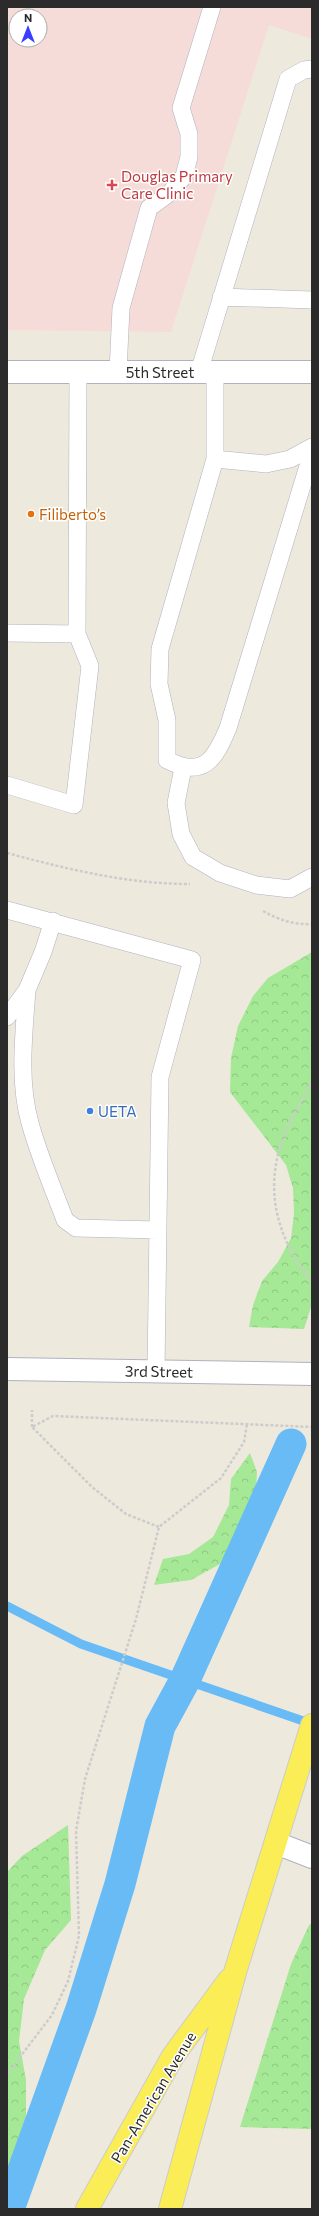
<svg xmlns="http://www.w3.org/2000/svg" width="319" height="2216" viewBox="0 0 319 2216" font-family="Commissioner,sans-serif">
	<defs>
		<pattern id="park-crowns" width="20" height="18" patternUnits="userSpaceOnUse"><rect width="20" height="18" fill="#a5e896"/><path d="M2 6a3 3 0 1 1 6 0M12 15a3 3 0 1 1 6 0" fill="none" stroke="#8ec781"/></pattern>
	</defs>
	<rect width="100%" height="100%" fill="#eee9dd"/>
	<!-- medical -->
	<path fill="#f5dcd9" fill-rule="evenodd" d="M7 7H312V39L269 25 171 332 7 330ZM16 16H40V40H16Z"/>
	<!-- park -->
	<path fill="url(#park-crowns)" d="M312 952V1304L304 1329 249 1327 253 1305 262 1281 278 1262 291 1238 294 1214 293 1188 286 1165 230 1092 231 1058 238 1026 253 996 268 978Z
		M250 1453 257 1472 255 1513 231 1558 191 1580 154 1585 163 1559 189 1554 213 1537 229 1505 231 1479Z
		M68 1825 71 1920 45 1950 24 1999 19 2041 26 2080V2133L7 2178V1872L22 1856Z
		M312 1923V2129L240 2127 291 1964 309 1925Z"/>
	<g fill="none" stroke-linecap="round" stroke-linejoin="round">
		<!-- stream -->
		<path stroke="#69bbf6" stroke-width="9" d="M7 1606 81 1644 312 1724"/>
		<!-- canal -->
		<path stroke="#69bbf6" stroke-width="31" d="M9 2209 81 2009 120 1884 160 1726 185 1680 291 1444"/>
		<defs>
			<path id="lane" d="M221 297 312 300
				M118 372 121 308 149 208 171 192 184 176 189 157V134L181 108 212 7
				M199 372 288 79 304 70 312 69
				M215 372V459L160 649 159 684 167 720V760C204 779 215 759 228 728L312 453
				M215 459 266 464 290 459 312 447
				M7 633 77 634
				M183 768 176 803 181 834 193 857 220 873 256 885 290 889 312 877
				M7 785 74 805 90 666 77 634 78 372
				M7 910 192 960 160 1077 156 1372
				M27 990C24 1032 18 1081 30 1123 39 1156 53 1188 65 1220L76 1228 158 1230
				M7 1017 27 990 43 952 53 921"/>
			<path id="street" d="M7 1369 312 1374"/>
			<path id="secondary" d="M7 372H312
				M276 1843 312 1857"/>
			<path id="primary" d="M87 2209 173 2056 229 1980
				M170 2209 236 1969 312 1725"/>
		</defs>
		<!-- lane casing -->
		<use href="#lane" stroke="#b1b1c0" stroke-width="18"/>
		<!-- street casing -->
		<use href="#street" stroke="#b1b1c0" stroke-width="24"/>
		<!-- secondary casing -->
		<use href="#secondary" stroke="#b1b1c0" stroke-width="24"/>
		<!-- primary casing -->
		<use href="#primary" stroke="#ccc" stroke-width="24"/>
		<!-- path -->
		<path stroke="#ccc" stroke-width="2.5" stroke-dasharray="3 2" stroke-linecap="butt" d="M7 853C67 869 127 884 190 884
			M263 911C279 920 294 925 312 924
			M312 1081C305 1097 295 1110 288 1126 262 1183 274 1235 312 1282
			M32 1427V1410
			M159 1527 126 1514 92 1487 32 1427 53 1416 312 1427
			M7 2074 52 2015 68 1981 79 1936 76 1831 85 1779 136 1619 159 1527 221 1478 244 1442 247 1424"/>
		<!-- lane -->
		<use href="#lane" stroke="#fff" stroke-width="17"/>
		<!-- street -->
		<use href="#street" stroke="#fff" stroke-width="22"/>
		<!-- secondary -->
		<use href="#secondary" stroke="#fff" stroke-width="22"/>
		<!-- primary -->
		<use href="#primary" stroke="#faed56" stroke-width="22"/>
	</g>
	<!-- markers -->
	<path fill="#e0444e" stroke="#fff" stroke-width="1.5" d="M110 179h4v4h4v4h-4v4h-4v-4h-4v-4h4z"/>
	<circle fill="#e8710a" stroke="#fff" stroke-width="1.5" cx="31" cy="514" r="4"/>
	<circle fill="#3f7fe0" stroke="#fff" stroke-width="1.5" cx="90" cy="1111" r="4"/>
	<g text-anchor="middle" dominant-baseline="central" stroke-width="3" stroke-linejoin="round" paint-order="stroke">
		<!-- health labels -->
		<g font-size="15" fill="#be3a42" stroke="#fff" text-anchor="start">
			<text x="121" y="176">Douglas Primary<tspan x="121" dy="17">Care Clinic</tspan></text>
		</g>
		<!-- street labels -->
		<g font-size="15" fill="#2b2b2b" stroke="#fff">
			<text x="160" y="372">5th Street</text>
			<text transform="translate(159 1371) rotate(1)">3rd Street</text>
			<text transform="translate(153 2097) rotate(-59)">Pan-American Avenue</text>
		</g>
		<!-- food labels -->
		<g font-size="15" fill="#c56008" stroke="#fff" text-anchor="start">
			<text x="39" y="514">Filiberto’s</text>
		</g>
		<!-- shop labels -->
		<g font-size="15" fill="#366cbe" stroke="#fff" text-anchor="start">
			<text x="98" y="1111">UETA</text>
		</g>
	</g>
	<!-- border -->
	<rect width="319" height="2216" fill="none" stroke="#2b2b2b" stroke-width="16"/>
	<!-- north arrow -->
	<g transform="translate(28 28)"><circle r="19" fill="#ffffff" stroke="#aaaaaa"/>
	<path d="M0-3L7 15L0 10L-7 15Z" fill="#383eff"/>
	<text y="-6" font-size="11" font-weight="bold" text-anchor="middle" fill="#2b2b2b">N</text>
	</g>
</svg>
